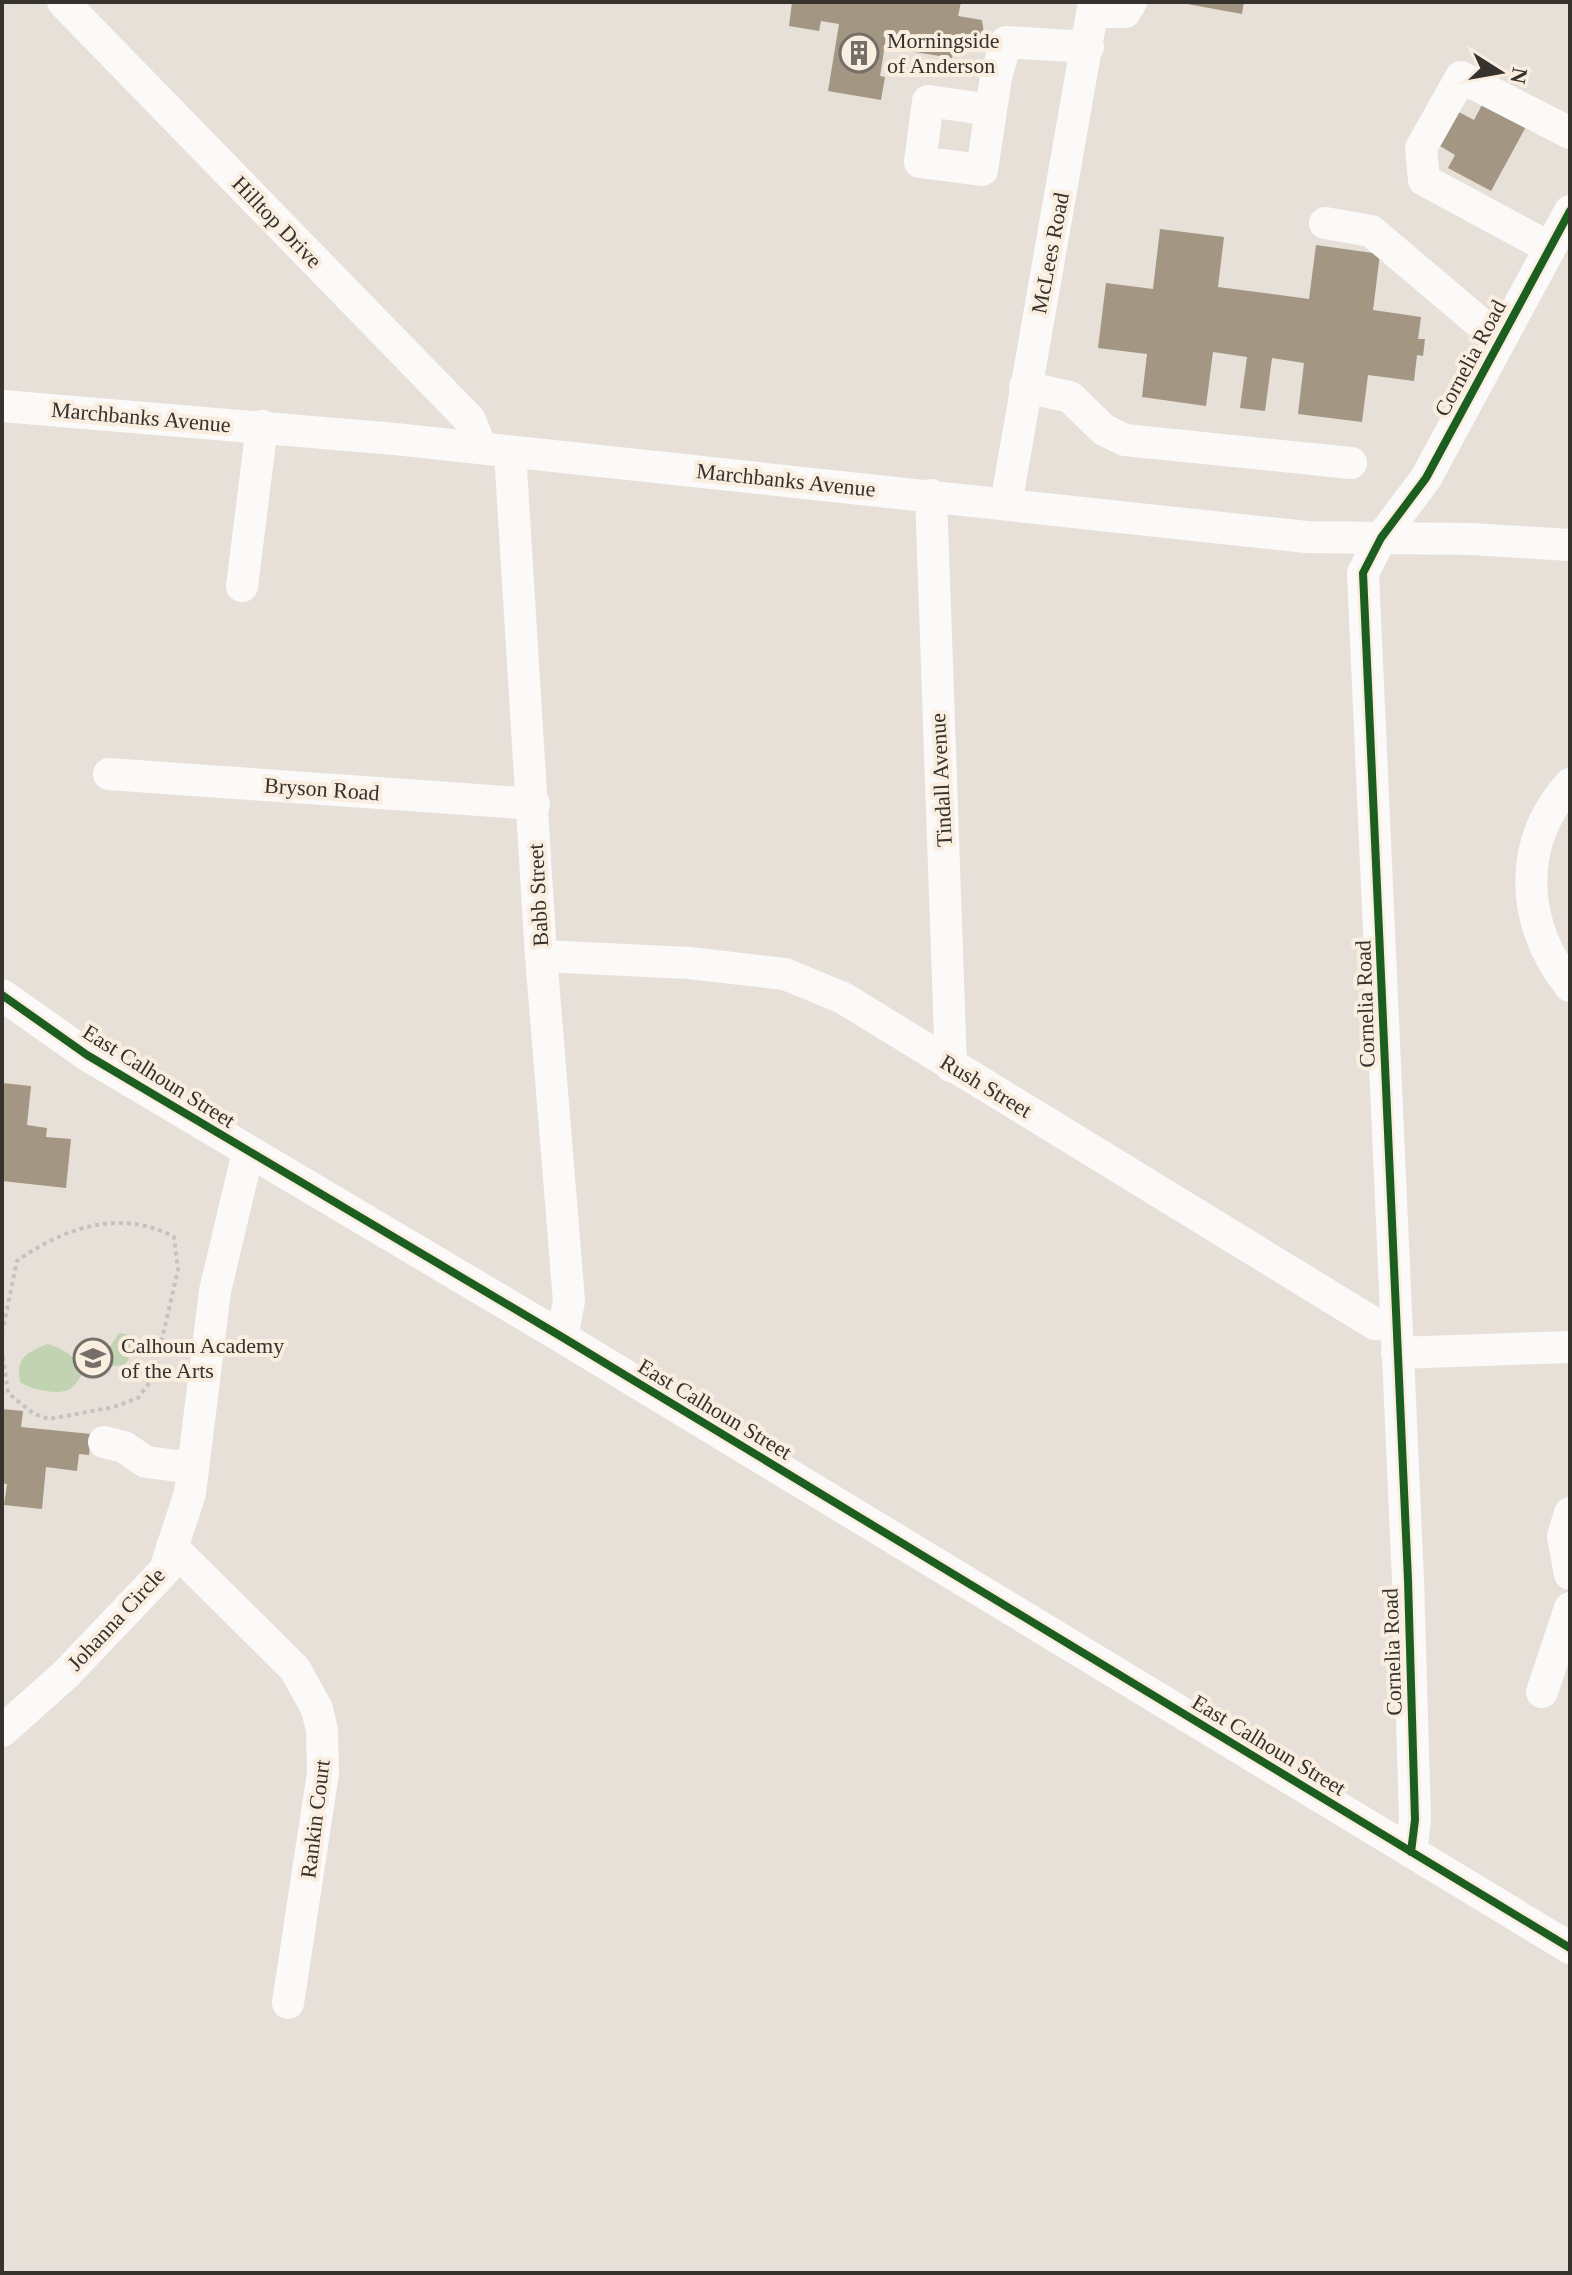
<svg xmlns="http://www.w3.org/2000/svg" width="1572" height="2275" viewBox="0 0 1572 2275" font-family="'Times New Roman',serif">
	<rect width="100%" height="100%" fill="#e6e0d9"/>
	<!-- green -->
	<path fill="#c2d3b1" d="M119 1333 129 1335 133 1351 125 1365 111 1366 105 1354Z
		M47 1344C64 1349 77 1356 82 1374 79 1379 75 1386 70 1389 59 1396 29 1389 20 1382 16 1357 25 1354 47 1344Z"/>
	<!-- building -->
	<path fill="#a39682" d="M792 2H961L958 16 982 20 984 34 978 39 955 36 952 58 890 48 892 33 887 32 880 76 885 77 881 100 828 91 839 24 821 21 819 31 789 26Z
		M1176 2H1244L1242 14Z
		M1484 101 1527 125 1491 191 1448 168 1455 155 1435 143 1453 109 1474 120Z
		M1160 229 1224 237 1218 287 1309 299 1316 245 1380 254 1373 310 1421 317 1418 339H1425L1423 356 1417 355 1414 381 1368 375 1362 422 1298 414 1304 363 1272 358 1265 411 1240 408 1247 357 1213 352 1206 406 1142 397 1147 354 1098 348 1106 283 1153 289Z
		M2 1083 31 1086 27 1125 47 1128 46 1137 71 1139 66 1188 2 1181Z
		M2 1409 23 1411 21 1427 91 1434 89 1455 79 1454 77 1471 46 1467 42 1509 4 1505 7 1484 2 1483Z"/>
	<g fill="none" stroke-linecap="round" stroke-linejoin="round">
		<!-- path -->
		<path stroke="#c4c2c0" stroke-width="4" stroke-dasharray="4 4" stroke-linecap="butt" d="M2 1333 17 1261C63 1228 121 1208 174 1237L178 1270 153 1378 138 1398 114 1407 49 1419 34 1414 8 1393 2 1351"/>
		<!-- minor -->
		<path stroke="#fbfaf9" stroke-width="32" d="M63 2 470 420 481 448
			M1093 12H1125L1131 2
			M991 110 928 101 920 162 982 170 996 77 1006 42 1088 47
			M1325 223 1371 231 1500 340
			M1550 248 1424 180 1421 148 1461 77 1570 133
			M1025 387 1070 397 1104 430 1125 440 1351 463
			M2 406 395 439 1306 537 1471 539 1570 545
			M510 452 541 956 569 1301 562 1337
			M931 495 951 1066
			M1006 504 1094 2
			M242 586 262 426
			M109 774 534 804
			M1570 784C1516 844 1521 924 1570 986
			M541 956 689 963 785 974 843 998 1375 1324 1395 1325
			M2 995 87 1055 562 1337 1570 1948
			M1397 1353 1570 1347
			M104 1442 124 1447 146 1462 193 1468
			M1570 1513 1563 1536 1570 1574
			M172 1547 295 1669 317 1709 322 1730 323 1773 288 2003
			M1542 1692 1570 1608
			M2 1731 66 1674 165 1570 190 1493 215 1291 248 1152
			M1411 1852 1415 1820 1408 1580 1363 573 1381 538 1426 478 1570 211"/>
		<defs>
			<path id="cycleway" d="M2 995 87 1055 562 1337 1570 1948
				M1411 1852 1415 1820 1408 1580 1363 573 1381 538 1426 478 1570 211"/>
		</defs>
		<!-- cycleway casing -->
		<use href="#cycleway" stroke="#f9eee0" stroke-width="13"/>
		<!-- cycleway -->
		<use href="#cycleway" stroke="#1b5e20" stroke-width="8"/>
	</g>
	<!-- icons -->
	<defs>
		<symbol id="building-ring" viewBox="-11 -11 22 22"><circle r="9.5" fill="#f9eee0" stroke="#746f69" stroke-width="1.5"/><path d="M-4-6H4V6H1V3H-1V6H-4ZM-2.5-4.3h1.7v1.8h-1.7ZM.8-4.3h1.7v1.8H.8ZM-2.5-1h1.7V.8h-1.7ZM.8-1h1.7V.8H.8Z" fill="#746f69"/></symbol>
		<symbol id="school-ring" viewBox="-11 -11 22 22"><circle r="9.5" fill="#f9eee0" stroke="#746f69" stroke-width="1.5"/><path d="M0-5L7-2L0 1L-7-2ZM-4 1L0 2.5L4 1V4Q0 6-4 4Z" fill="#746f69"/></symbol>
	</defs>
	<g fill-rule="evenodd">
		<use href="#building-ring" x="837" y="31" width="44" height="44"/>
		<use href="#school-ring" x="71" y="1336" width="44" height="44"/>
	</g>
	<g text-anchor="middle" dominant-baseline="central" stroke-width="8" stroke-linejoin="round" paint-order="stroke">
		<!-- poi labels -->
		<g font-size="22" fill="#36322d" stroke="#f9eee0" text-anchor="start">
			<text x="887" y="40">Morningside<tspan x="887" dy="25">of Anderson</tspan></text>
			<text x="121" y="1345">Calhoun Academy<tspan x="121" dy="25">of the Arts</tspan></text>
		</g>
		<!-- street labels -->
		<g font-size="22" fill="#36322d" stroke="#f9eee0">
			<text transform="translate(277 222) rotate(46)">Hilltop Drive</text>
			<text transform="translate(1050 253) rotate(-79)">McLees Road</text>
			<text transform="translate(1470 358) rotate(-62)">Cornelia Road</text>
			<text transform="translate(141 417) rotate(5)">Marchbanks Avenue</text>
			<text transform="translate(786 480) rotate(6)">Marchbanks Avenue</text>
			<text transform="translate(941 780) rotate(-93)">Tindall Avenue</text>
			<text transform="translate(322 789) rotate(4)">Bryson Road</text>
			<text transform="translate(538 895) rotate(-93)">Babb Street</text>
			<text transform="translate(1365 1004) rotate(-92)">Cornelia Road</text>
			<text transform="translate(159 1076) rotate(32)">East Calhoun Street</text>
			<text transform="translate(986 1086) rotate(31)">Rush Street</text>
			<text transform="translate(715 1409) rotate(31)">East Calhoun Street</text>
			<text transform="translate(116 1619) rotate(-47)">Johanna Circle</text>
			<text transform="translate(1392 1652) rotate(-92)">Cornelia Road</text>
			<text transform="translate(1269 1745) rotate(31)">East Calhoun Street</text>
			<text transform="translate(315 1819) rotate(-83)">Rankin Court</text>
		</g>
	</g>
	<!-- border -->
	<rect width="1572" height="2275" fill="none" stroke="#36322d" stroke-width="8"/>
	<!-- north arrow -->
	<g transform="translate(1500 72) rotate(101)" stroke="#f9eee0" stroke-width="6" paint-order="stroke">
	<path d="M0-6L14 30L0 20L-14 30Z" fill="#36322d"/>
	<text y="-12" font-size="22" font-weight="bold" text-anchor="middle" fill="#36322d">N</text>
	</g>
</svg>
